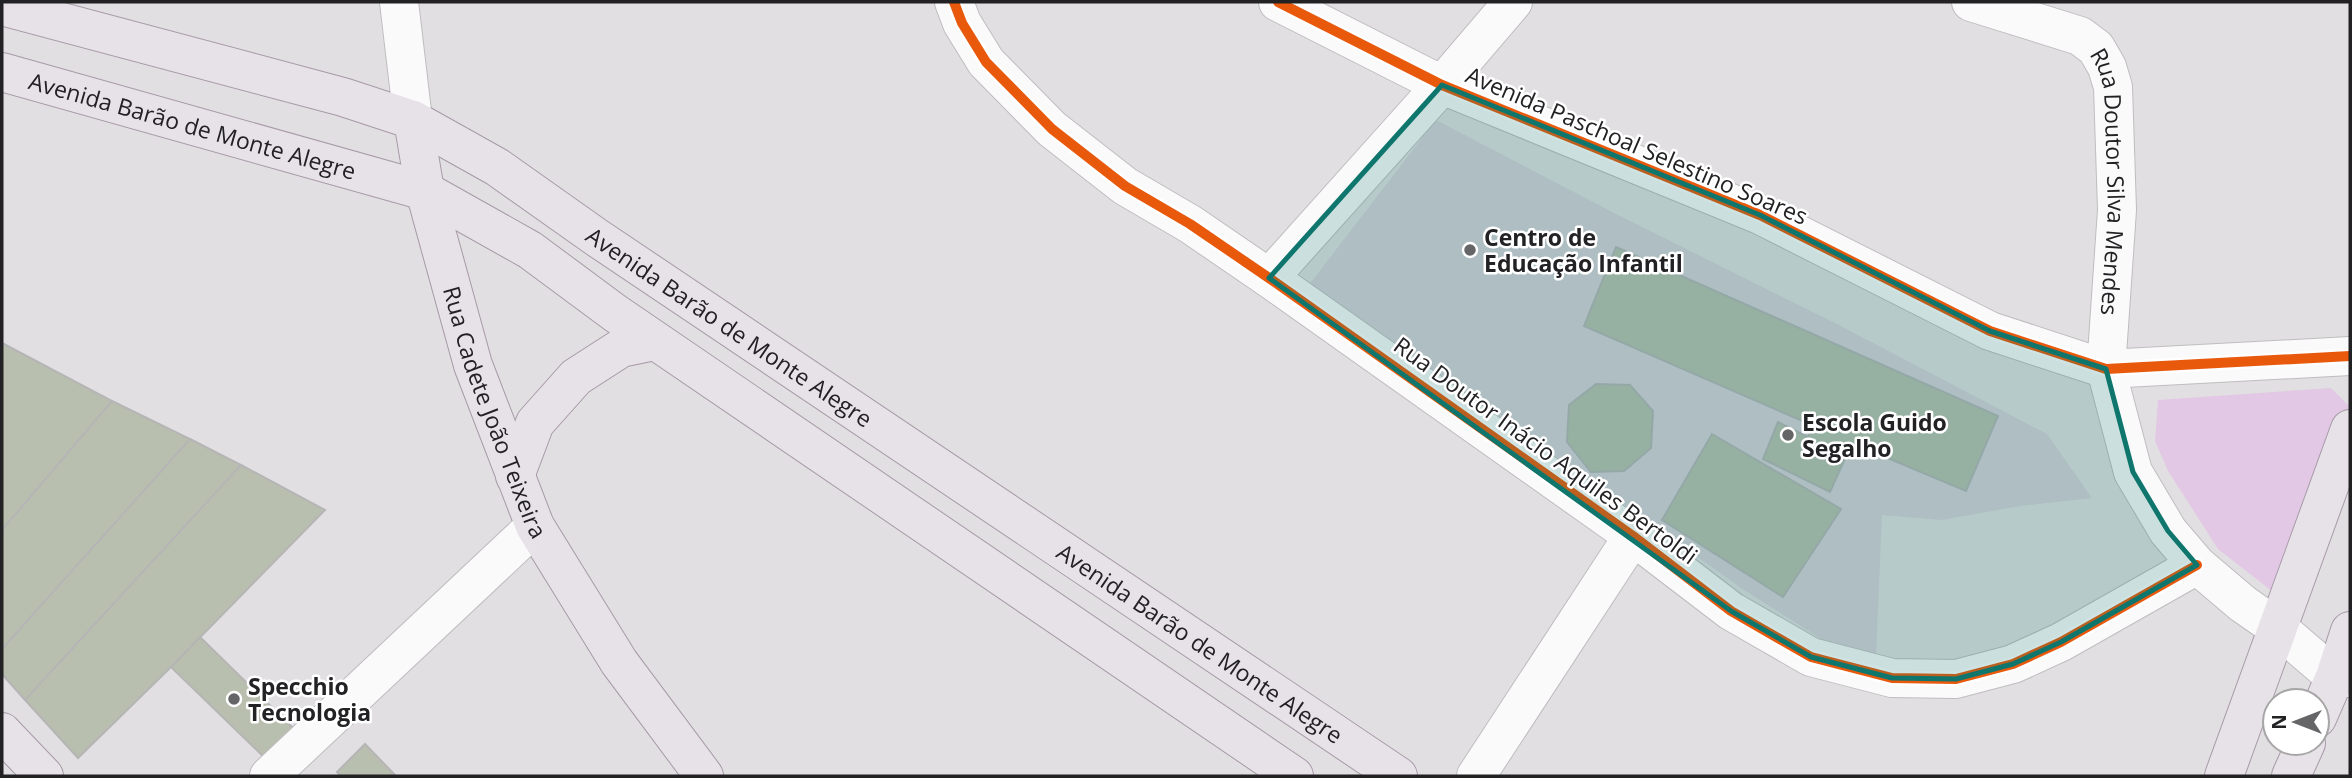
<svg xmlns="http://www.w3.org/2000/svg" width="2352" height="778" viewBox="0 0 2352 778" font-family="'Open Sans',sans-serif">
	<rect width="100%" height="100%" fill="#e2dfe2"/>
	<!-- built -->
	<path fill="#d6d0d7" d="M1436 120 1618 215 1835 323 2047 434 2092 498 2020 506 1942 520 1882 515 1876 656 1826 642 1744 590 1528 436 1308 286Z"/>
	<!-- green -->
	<path fill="#e2c8e4" d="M2331 388 2349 406 2282 599 2218 549 2168 471 2155 441 2158 400Z"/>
	<!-- building -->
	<path fill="#b8bfaf" stroke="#b6b5b6" stroke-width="2" d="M1616 247 1998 416 1966 491 1852 443 1830 492 1763 459 1778 422 1808 437 1814 426 1584 326Z
		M2 343 112 401 2 530Z
		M1596 384 1630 385 1653 411 1651 448 1624 471 1591 472 1567 442 1569 405Z
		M112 401 190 439 2 649V530Z
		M1712 434 1841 509 1783 597 1662 520Z
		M190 439 241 465 25 700 2 674V649Z
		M241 465 325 510 171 667 78 758 25 700Z
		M200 637 295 730 265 758 171 667Z
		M365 744 396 776H341L337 772Z"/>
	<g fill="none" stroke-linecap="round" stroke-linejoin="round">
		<defs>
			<g id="minor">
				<path d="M399 2 413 120"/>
				<path d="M954 2 962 23 986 62 1052 129 1125 186 1190 224 1269 278 1633 536 1731 611 1811 657 1892 678 1956 679 2013 664 2061 642 2197 565"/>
				<path d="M1278 2 1442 85 1760 215 1990 331 2106 369 2350 356"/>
				<path id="s1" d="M1971 2 2080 36 2096 48 2107 67 2113 87 2117 210 2106 369 2133 472 2168 531 2197 565 2243 604 2279 629 2335 677 2350 678"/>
				<path d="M1269 278 1442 85 1513 2"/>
				<path d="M269 776 535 526"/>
				<path d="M1476 776 1633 536"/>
			</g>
			<g id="major">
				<path id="s2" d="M2 6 343 97 413 120 497 167 596 237 1398 776"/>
				<path id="s3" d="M2 72 425 191 530 250 615 313 1294 776"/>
				<path id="s4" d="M413 120 425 191 473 365 535 526 619 662 704 776"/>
				<path d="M515 476 535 423 576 377 621 348 655 341"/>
				<path d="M2317 718 2335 677 2350 631"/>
				<path d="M2 732 44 776"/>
				<path d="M2224 776 2350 429"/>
				<path d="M2291 776 2306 743"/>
			</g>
		</defs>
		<!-- minor casing -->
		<use href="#minor" stroke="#bfbdbf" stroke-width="40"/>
		<!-- major casing -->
		<use href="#major" stroke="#a69aa7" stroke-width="40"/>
		<!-- minor -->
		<use href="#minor" stroke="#fbfafb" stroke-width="38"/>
		<!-- major -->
		<use href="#major" stroke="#e7e1e8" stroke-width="38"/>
		<defs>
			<path id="cycleway" d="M954 2 962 23 986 62 1052 129 1125 186 1190 224 1269 278 1633 536 1731 611 1811 657 1892 678 1956 679 2013 664 2061 642 2197 565
				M1278 2 1442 85 1760 215 1990 331 2106 369 2350 356"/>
		</defs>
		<!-- cycleway casing -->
		<use href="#cycleway" stroke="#fff" stroke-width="15"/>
		<!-- cycleway -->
		<use href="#cycleway" stroke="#e8590c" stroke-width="10"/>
	</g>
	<!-- marked area -->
	<path fill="#0f766e" fill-opacity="0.2" stroke="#0f766e" stroke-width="5" stroke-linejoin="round" d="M1442 85 1760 215 1990 331 2106 369 2133 472 2168 531 2197 565 2061 642 2013 664 1956 679 1892 678 1811 657 1731 611 1269 278Z"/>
	<!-- markers -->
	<g fill="#656466" stroke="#fff" stroke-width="2.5">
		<circle cx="1470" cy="250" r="7"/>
		<circle cx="1788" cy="435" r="7"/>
		<circle cx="234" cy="699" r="7"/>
	</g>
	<g text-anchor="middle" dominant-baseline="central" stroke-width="5" stroke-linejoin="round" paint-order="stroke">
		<!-- street labels -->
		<g font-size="23" fill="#222123" stroke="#fff">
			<text stroke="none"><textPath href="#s3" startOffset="198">Avenida Barão de Monte Alegre</textPath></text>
			<text transform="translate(1637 145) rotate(23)">Avenida Paschoal Selestino Soares</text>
			<text stroke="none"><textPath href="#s1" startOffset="271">Rua Doutor Silva Mendes</textPath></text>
			<text stroke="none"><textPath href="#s2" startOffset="805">Avenida Barão de Monte Alegre</textPath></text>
			<text stroke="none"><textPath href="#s4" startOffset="304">Rua Cadete João Teixeira</textPath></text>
			<text transform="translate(1546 450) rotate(36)">Rua Doutor Inácio Aquiles Bertoldi</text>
			<text stroke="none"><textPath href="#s2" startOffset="1372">Avenida Barão de Monte Alegre</textPath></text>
		</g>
		<!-- poi labels -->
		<g font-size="23" font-weight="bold" fill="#222123" stroke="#fff" text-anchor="start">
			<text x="1484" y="237">Centro de<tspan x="1484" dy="26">Educação Infantil</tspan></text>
			<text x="1802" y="422">Escola Guido<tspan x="1802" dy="26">Segalho</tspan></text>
			<text x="248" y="686">Specchio<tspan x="248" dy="26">Tecnologia</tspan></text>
		</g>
	</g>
	<!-- border -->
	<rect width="2352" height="778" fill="none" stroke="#222123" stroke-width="7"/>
	<!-- north arrow -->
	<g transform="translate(2296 722) rotate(270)"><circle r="33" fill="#ffffff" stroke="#a7a6a7" stroke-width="2"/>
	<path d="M0-5L12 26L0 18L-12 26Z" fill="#656466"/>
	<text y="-10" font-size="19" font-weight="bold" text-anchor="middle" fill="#222123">N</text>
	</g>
</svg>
